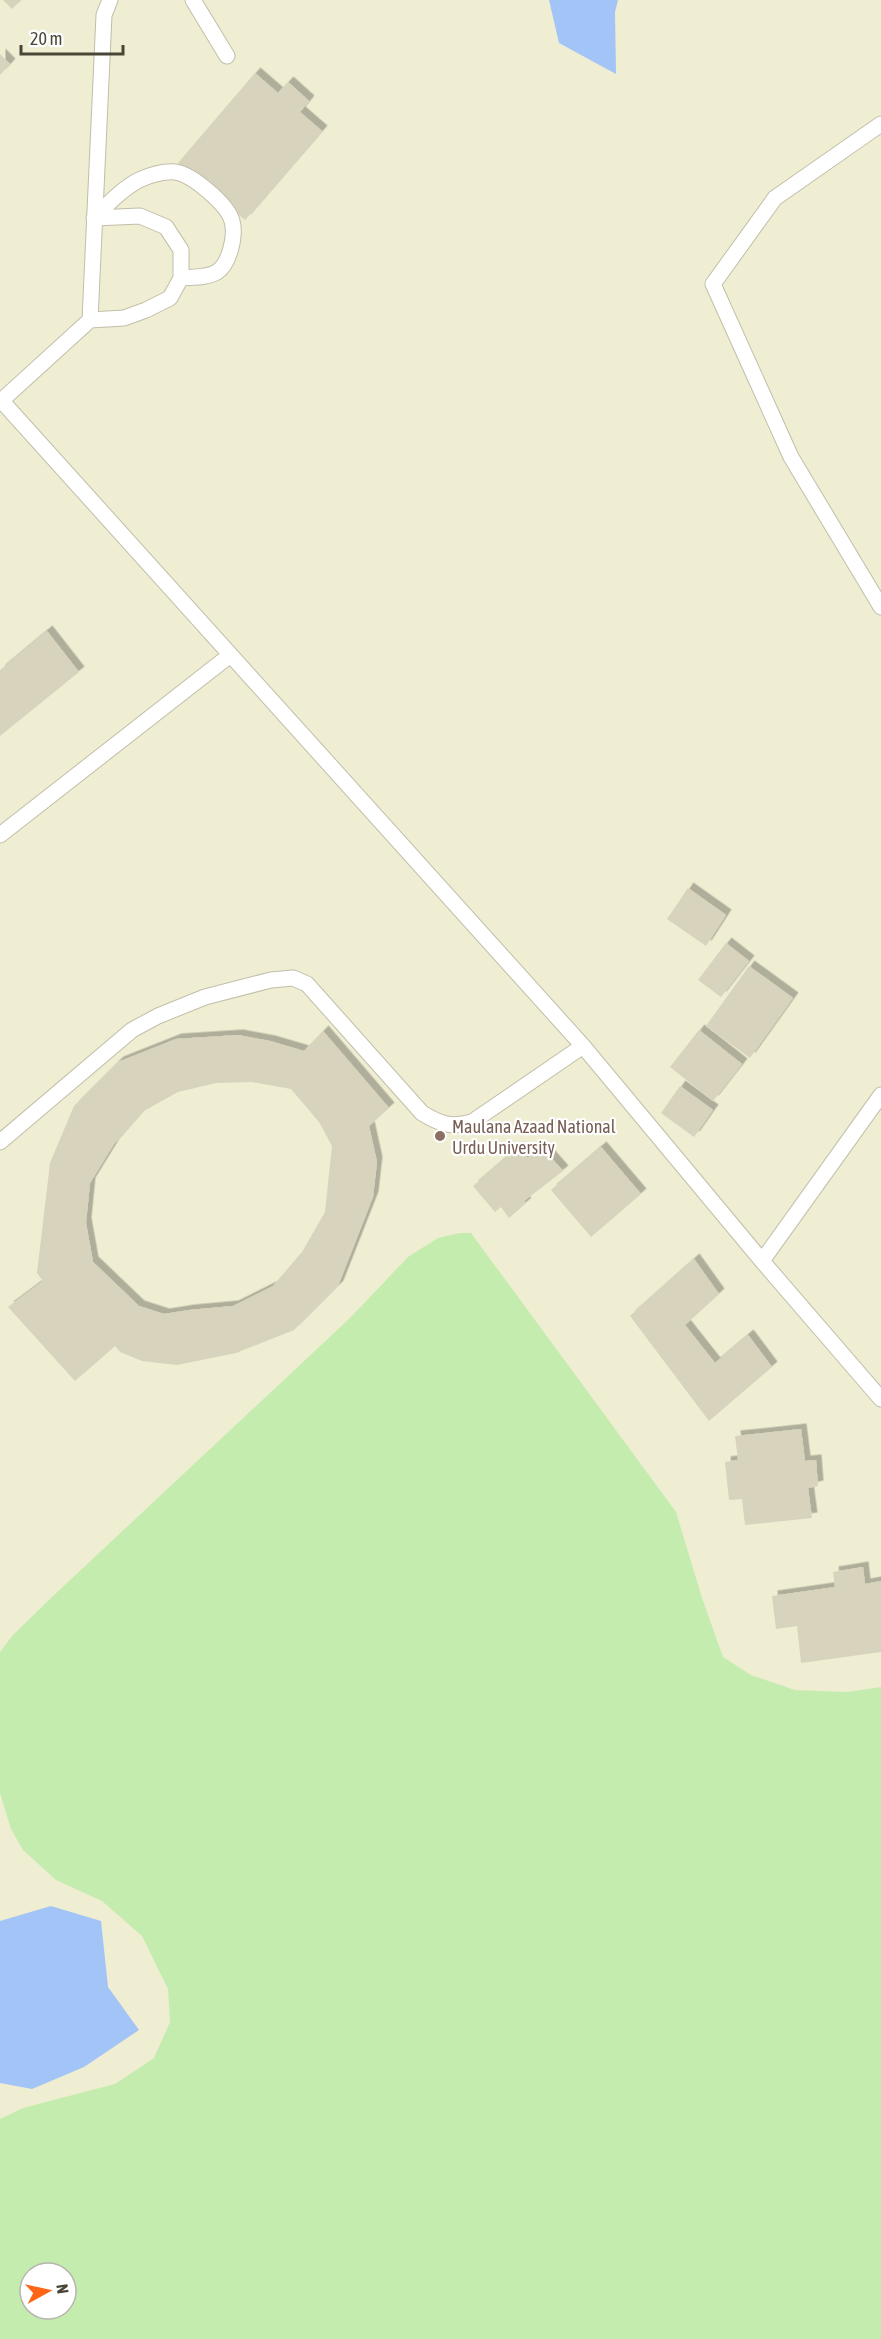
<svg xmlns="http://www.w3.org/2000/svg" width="881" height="2339" viewBox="0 0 881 2339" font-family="'Asap Condensed',sans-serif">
	<defs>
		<filter id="shadow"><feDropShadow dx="5.5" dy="-5.5" stdDeviation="0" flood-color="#0004"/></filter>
	</defs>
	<rect width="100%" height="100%" fill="#f5f4e9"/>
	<!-- education -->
	<path fill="#efedd2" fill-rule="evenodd" d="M0 0H881V2339H0ZM30 2273H66V2309H30Z"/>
	<!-- green -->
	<path fill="#c5ecaf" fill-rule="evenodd" d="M460 1233H471L676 1512 702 1598 723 1657 751 1675 795 1690 847 1692 881 1687V2339H0V2119L23 2108 115 2084 154 2058 170 2022 168 1989 142 1936 102 1901 56 1880 23 1850 11 1829 0 1793V1652L12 1636 52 1597 350 1318 408 1257 438 1238ZM30 2273H66V2309H30Z"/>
	<!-- water -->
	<path fill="#a2c4f6" d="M549 0H618L615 12 616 74 559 43Z
		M51 1906 101 1921 108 1987 139 2030 84 2067 32 2089 0 2083V1921Z"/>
	<!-- building -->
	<path fill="#d8d3bd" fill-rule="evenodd" filter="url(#shadow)" d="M3 0H21L12 9Z
		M0 54 10 64 0 75Z
		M255 73 278 93 288 82 309 101 300 112 322 131 245 220 178 163Z
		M47 631 79 672 0 736V670Z
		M688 888 726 915 706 946 667 919Z
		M726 943 749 961 721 997 698 980Z
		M749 966 793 998 750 1058 706 1026Z
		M699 1030 742 1064 713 1101 670 1067Z
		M323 1031 389 1108 369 1126 377 1162 373 1197 338 1286 294 1330 236 1353 177 1365 142 1361 120 1352 115 1346 75 1381 8 1307 43 1281 37 1273 50 1163 74 1106 118 1062 176 1039 238 1035 270 1041 304 1051ZM252 1082 291 1089 319 1122 332 1146 325 1212 302 1252 273 1286 233 1306 189 1310 164 1314 139 1306 93 1262 86 1223 90 1183 114 1144 142 1112 178 1092 216 1083Z
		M680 1086 713 1110 694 1137 661 1113Z
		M541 1146 563 1171 524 1201 526 1203 509 1218 501 1207 495 1212 473 1186 518 1147 528 1158Z
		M601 1147 641 1194 591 1237 551 1190Z
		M694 1259 719 1294 685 1325 715 1363 748 1335 772 1367 709 1421 630 1316Z
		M801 1429 805 1461 816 1460 818 1486 808 1488 812 1518 745 1525 742 1499 729 1500 725 1462 738 1460 735 1436Z
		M863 1567 865 1584 881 1581V1652L801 1663 797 1626 776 1629 772 1596 835 1587 833 1572Z"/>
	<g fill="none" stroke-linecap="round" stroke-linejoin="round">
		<defs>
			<path id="lane" d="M193 0 227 56
				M881 124 775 198 713 284 791 457 881 607
				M94 218C108 204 122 189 139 180 149 175 164 171 175 172 192 174 228 205 232 221 236 235 230 263 217 272 207 278 192 277 181 278
				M90 320 124 318 146 310 170 298 181 278V250L166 227 140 216 94 218
				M0 399 583 1046 762 1261 881 1399
				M1 401 90 320 104 15 110 0
				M0 835 229 656
				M0 1142 132 1030 158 1016 205 997 271 980 293 978 307 984 422 1113C440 1124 451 1128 472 1122L583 1046
				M762 1261 881 1095"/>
		</defs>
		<!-- lane casing -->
		<use href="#lane" stroke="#c2beaa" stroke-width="17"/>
		<!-- lane -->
		<use href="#lane" stroke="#fff" stroke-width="15"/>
	</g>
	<!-- markers -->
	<circle fill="#8d6e63" stroke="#fff" stroke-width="2" cx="440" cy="1136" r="6"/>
	<g text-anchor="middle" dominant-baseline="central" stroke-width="4.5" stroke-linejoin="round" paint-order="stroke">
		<!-- education labels -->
		<g font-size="18" fill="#785e54" stroke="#fff" text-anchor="start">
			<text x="452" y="1126">Maulana Azaad National<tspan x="452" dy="21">Urdu University</tspan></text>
		</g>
	</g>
	<!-- north arrow -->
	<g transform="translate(48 2291) rotate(82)"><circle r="28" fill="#ffffff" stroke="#b7b5af" stroke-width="1.5"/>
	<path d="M0-4.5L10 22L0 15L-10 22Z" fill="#ff6516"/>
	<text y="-9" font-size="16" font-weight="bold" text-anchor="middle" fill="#4a4636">N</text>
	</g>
	<!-- scale -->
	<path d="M21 45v9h102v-9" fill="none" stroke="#4a4636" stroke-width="3"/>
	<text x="30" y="45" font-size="18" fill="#4a4636" stroke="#ffffff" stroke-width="4.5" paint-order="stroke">20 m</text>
</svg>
